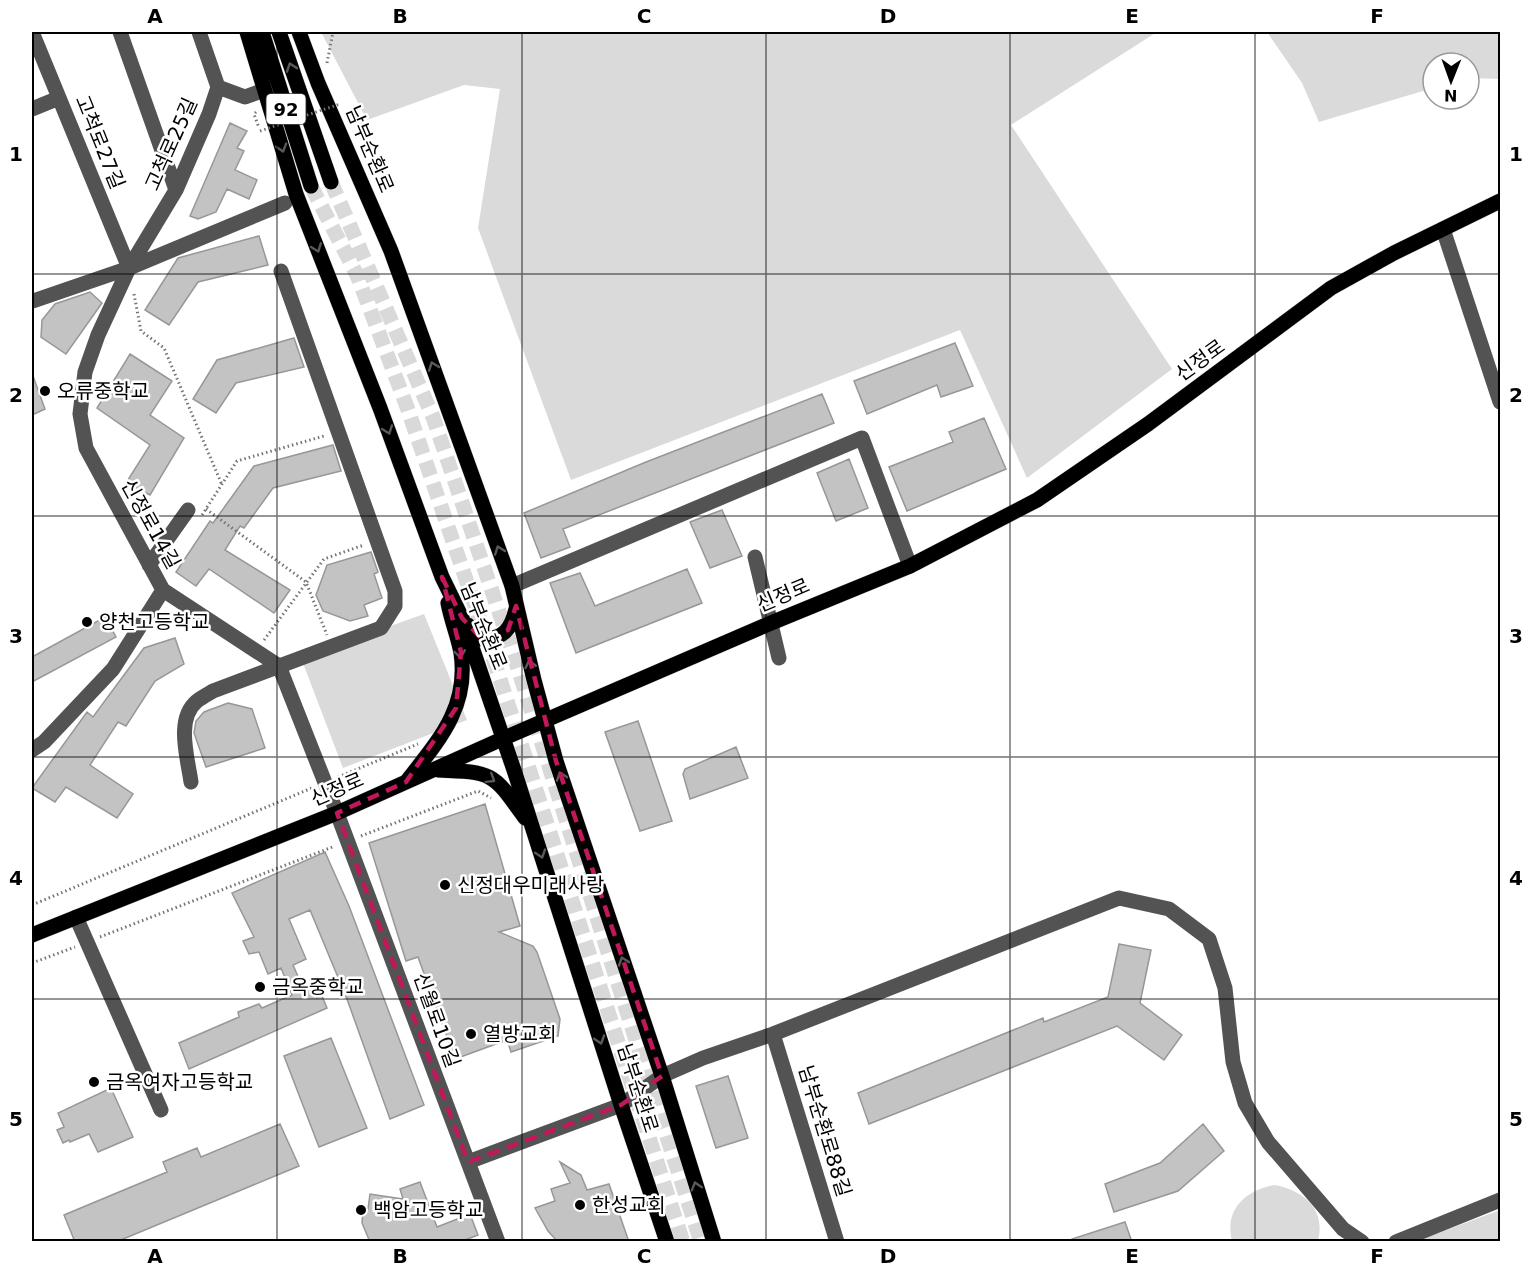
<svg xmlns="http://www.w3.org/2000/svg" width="1532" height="1273" viewBox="0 0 1532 1273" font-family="'DejaVu Sans','Noto Sans KR',sans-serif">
	<rect width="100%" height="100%" fill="#fff"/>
	<!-- green -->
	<path fill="#dadada" d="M321 32H1157L1011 125 1172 369 1027 478 960 330 571 480 478 228 500 89 464 85 367 120Z
		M1267 32H1500V79L1469 78V63H1433V88L1319 122 1302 83Z
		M424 614 467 720 343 768 301 658Z
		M1275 1185C1304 1191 1326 1209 1318 1241H1232C1224 1209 1246 1190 1275 1185Z
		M1500 1210V1241H1417Z"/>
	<!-- building -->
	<path fill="#c3c3c3" stroke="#979797" stroke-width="1.5" d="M230 123 247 131 237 148 244 151 235 170 257 180 249 199 227 189 216 212 198 219 190 216Z
		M259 236 268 265 198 282 169 325 145 310 178 258Z
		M90 292 102 303 66 354 41 337 42 320 55 304Z
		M294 338 304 367 236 383 216 413 193 399 217 360Z
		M955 343 973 386 941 397 937 385 867 414 854 381Z
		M130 354 172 381 150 415 184 438 150 495 126 483 150 445 97 408Z
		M33 376 45 409 32 415V377Z
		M822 394 834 423 563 529 570 547 541 558 524 513 646 462Z
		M984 418 1006 469 907 511 889 467 953 442 949 432Z
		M333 445 341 471 273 488 244 528 240 526 225 550 290 590 274 613 209 569 196 586 176 572 210 521 213 523 254 466Z
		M849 459 868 508 836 521 817 473Z
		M722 510 742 556 710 568 690 522Z
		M371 552 378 572 374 574 382 598 364 605 368 616 350 621 323 611 316 595 327 565Z
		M687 569 702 603 576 653 550 583 580 573 595 606Z
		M105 617 116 637 32 682V657Z
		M175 638 184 664 155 681 126 726 118 722 90 765 133 794 117 818 66 787 55 802 32 788 87 712 93 717 144 648Z
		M228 703 252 709 265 748 206 767 194 733 196 721 204 712Z
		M638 721 672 821 640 831 605 732Z
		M736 747 748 778 690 799 683 774 685 769Z
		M485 804 520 926 499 932 533 946 537 952 560 1019 558 1036 511 1052 507 1040 455 1059 418 957 406 961 369 843Z
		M325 852 349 906 424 1105 390 1119 347 999 310 910 289 919 306 959 293 965 304 990 313 986 317 998 322 996 327 1008 189 1069 179 1043 239 1017 238 1012 259 1004 262 1008 292 995 281 968 268 974 259 952 249 954 243 941 254 937 232 893Z
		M1119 944 1151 950 1140 1003 1182 1035 1164 1060 1117 1026 869 1124 858 1093 1043 1018 1044 1022 1108 997Z
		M331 1038 367 1128 319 1147 284 1056Z
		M728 1076 748 1138 716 1148 696 1086Z
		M111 1088 133 1137 98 1152 89 1134 70 1142 69 1140 63 1143 57 1130 64 1127 58 1113Z
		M280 1124 299 1166 116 1242H75L64 1215 167 1172 163 1162 197 1148 201 1157Z
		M1203 1124 1224 1151 1178 1191 1114 1212 1105 1184 1160 1163Z
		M560 1162 581 1175 587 1190 609 1184 629 1242H558L548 1231 535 1208 555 1201 551 1189 570 1183Z
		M420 1182 437 1227 470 1214 478 1235 460 1242H370L362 1223 363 1210 368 1209 370 1194 403 1199 400 1189Z
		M1125 1222 1132 1242H1072V1239Z"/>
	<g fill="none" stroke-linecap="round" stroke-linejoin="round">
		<!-- major-tunnel -->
		<path stroke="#d9d9d9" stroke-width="15" stroke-dasharray="15 8" stroke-linecap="butt" d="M331 182 433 417 515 659 647 1075 701 1242
			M311 186 357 275 407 407 497 670 683 1242"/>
		<defs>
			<path id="major" d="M247 32 296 194 380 408 442 577 462 618 515 773 621 1105 667 1242
				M262 32 311 186
				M279 32 331 182
				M299 32 318 83 391 251 512 586 534 680 556 761 662 1076 714 1242
				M468 625 482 639C504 639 511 629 516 609
				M438 770C494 772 493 773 525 818
				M407 781C439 740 469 707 461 653 458 636 451 620 448 603
				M32 935 337 813 502 739 771 623 910 566 1037 500 1148 424 1331 288 1394 253 1500 201"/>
		</defs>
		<!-- major casing -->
		<use href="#major" stroke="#dbdbdb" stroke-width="16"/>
		<!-- path -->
		<path stroke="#757575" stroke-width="3" stroke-dasharray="1.5 3" stroke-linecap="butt" d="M327 63 333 32
			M256 112 254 114 259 128
			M134 294 141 331 164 348 222 485
			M206 509 306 582 327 635
			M202 515 237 461 324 436
			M264 640 324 559 364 545
			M338 777 418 744
			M361 836 478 791 491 798
			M32 905 312 788
			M100 937 335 846
			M32 963 75 947"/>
		<!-- minor -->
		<path stroke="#535353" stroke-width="15" d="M32 32 129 268
			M120 32 176 190
			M199 32 218 87 209 114 176 190 129 268 98 335 85 372 80 414 86 448 163 590 279 666 337 813 498 1242
			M218 87 245 97 264 90
			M32 109 59 98
			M1443 229 1500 402
			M33 301 129 268 285 203
			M755 557 779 658
			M149 565 188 510
			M512 586 862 438 910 566
			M32 750 44 742 113 669 163 590
			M191 782C188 759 175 719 197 701 202 697 208 694 213 691L381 628 395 606V591L281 271
			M76 917 161 1110
			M773 1034 837 1242
			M468 1162 621 1105 662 1076 703 1058 773 1034 1119 898 1169 909 1209 939 1225 988 1233 1062 1245 1103 1268 1142 1343 1229 1362 1242
			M1396 1242 1500 1200"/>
		<!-- major -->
		<use href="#major" stroke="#000" stroke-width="15"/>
		<!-- path-bridge -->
		<path stroke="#757575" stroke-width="3" stroke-dasharray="1.5 3" stroke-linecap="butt" d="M260 131 340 104"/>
	</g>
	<!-- one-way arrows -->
	<defs><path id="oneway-chevron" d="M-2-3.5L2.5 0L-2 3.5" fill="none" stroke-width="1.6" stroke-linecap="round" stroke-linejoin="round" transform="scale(1.5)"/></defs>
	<g stroke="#595959">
		<use href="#oneway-chevron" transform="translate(291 67) rotate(-109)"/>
		<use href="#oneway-chevron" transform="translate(282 148) rotate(73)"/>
		<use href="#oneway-chevron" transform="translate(317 248) rotate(69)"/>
		<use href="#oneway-chevron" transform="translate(433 366) rotate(-110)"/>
		<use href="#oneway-chevron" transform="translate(388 430) rotate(70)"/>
		<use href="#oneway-chevron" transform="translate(499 550) rotate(-110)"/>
		<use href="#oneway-chevron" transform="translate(460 654) rotate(82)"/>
		<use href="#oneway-chevron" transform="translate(530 664) rotate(-103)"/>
		<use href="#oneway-chevron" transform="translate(561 776) rotate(-109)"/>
		<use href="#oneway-chevron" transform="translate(491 779) rotate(32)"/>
		<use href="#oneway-chevron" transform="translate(541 854) rotate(72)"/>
		<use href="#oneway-chevron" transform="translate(623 961) rotate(-109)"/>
		<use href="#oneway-chevron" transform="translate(600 1040) rotate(72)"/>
		<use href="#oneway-chevron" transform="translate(696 1186) rotate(-107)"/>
	</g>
	<!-- marked area -->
	<path fill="none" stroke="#c2185b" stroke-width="4.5" stroke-dasharray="12 8" stroke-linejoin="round" d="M442 577 462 618 482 639 508 630 516 606 556 761 662 1076 621 1105 468 1162 337 813 406 782 456 708 461 652Z"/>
	<!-- grid -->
	<path fill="none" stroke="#000" stroke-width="1.5" stroke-opacity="0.55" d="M277 32V1242M522 32V1242M766 32V1242M1010 32V1242M1255 32V1242M32 274H1500M32 516H1500M32 757H1500M32 999H1500"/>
	<!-- markers -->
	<g fill="#000" stroke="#fff" stroke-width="2">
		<circle cx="45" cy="391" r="6"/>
		<circle cx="87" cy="622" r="6"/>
		<circle cx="445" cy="885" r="6"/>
		<circle cx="260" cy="987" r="6"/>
		<circle cx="471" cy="1034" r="6"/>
		<circle cx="94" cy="1082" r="6"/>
		<circle cx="580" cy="1205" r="6"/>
		<circle cx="361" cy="1210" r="6"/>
	</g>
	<g text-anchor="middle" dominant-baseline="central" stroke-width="5" stroke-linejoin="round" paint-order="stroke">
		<!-- shield labels -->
		<rect fill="#fff" stroke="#4c4c4c" stroke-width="1.5" x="266.5" y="94" width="39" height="30" rx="4.5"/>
		<g font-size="18" font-weight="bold" fill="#000">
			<text x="286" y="109">92</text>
		</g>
		<!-- street labels -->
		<g font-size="20" fill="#000" stroke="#fff">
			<text transform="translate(100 142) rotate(68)">고척로27길</text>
			<text transform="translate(171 144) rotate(-66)">고척로25길</text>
			<text transform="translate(370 149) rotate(67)">남부순환로</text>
			<text transform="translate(1200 360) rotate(-36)">신정로</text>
			<text transform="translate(151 524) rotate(61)">신정로14길</text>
			<text transform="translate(783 595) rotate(-23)">신정로</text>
			<text transform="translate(484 626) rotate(68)">남부순환로</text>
			<text transform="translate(337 789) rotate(-23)">신정로</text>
			<text transform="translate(437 1020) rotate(70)">신월로10길</text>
			<text transform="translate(638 1088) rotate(72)">남부순환로</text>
			<text transform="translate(825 1131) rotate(73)">남부순환로88길</text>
		</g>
		<!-- poi labels -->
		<g font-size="20" fill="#000" stroke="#fff" text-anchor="start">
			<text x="57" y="391">오류중학교</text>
			<text x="99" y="622">양천고등학교</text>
			<text x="457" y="885">신정대우미래사랑</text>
			<text x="272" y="987">금옥중학교</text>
			<text x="483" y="1034">열방교회</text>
			<text x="106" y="1082">금옥여자고등학교</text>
			<text x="592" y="1205">한성교회</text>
			<text x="373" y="1210">백암고등학교</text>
		</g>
	</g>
	<!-- border -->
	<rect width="1532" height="1273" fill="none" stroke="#ffffff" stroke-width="66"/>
	<!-- north arrow -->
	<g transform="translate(1451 81) rotate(181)"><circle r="28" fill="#ffffff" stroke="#999999" stroke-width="1.5"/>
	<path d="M0-4.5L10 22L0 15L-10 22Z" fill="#000000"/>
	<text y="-9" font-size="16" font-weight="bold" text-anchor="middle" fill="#000000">N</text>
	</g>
	<rect x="33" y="33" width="1466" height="1207" fill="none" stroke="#000" stroke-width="2"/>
	<g font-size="20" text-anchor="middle" font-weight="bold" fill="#000">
		<text x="155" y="23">A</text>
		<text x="400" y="23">B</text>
		<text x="644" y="23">C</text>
		<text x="888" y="23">D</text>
		<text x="1132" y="23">E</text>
		<text x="1377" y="23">F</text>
		<text x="16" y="161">1</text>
		<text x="1516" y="161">1</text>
		<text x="16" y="402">2</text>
		<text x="1516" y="402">2</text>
		<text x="16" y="643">3</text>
		<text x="1516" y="643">3</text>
		<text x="16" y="885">4</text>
		<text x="1516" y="885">4</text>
		<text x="16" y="1126">5</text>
		<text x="1516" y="1126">5</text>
		<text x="155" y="1263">A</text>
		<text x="400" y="1263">B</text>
		<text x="644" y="1263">C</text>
		<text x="888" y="1263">D</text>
		<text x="1132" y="1263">E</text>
		<text x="1377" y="1263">F</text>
	</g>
</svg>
